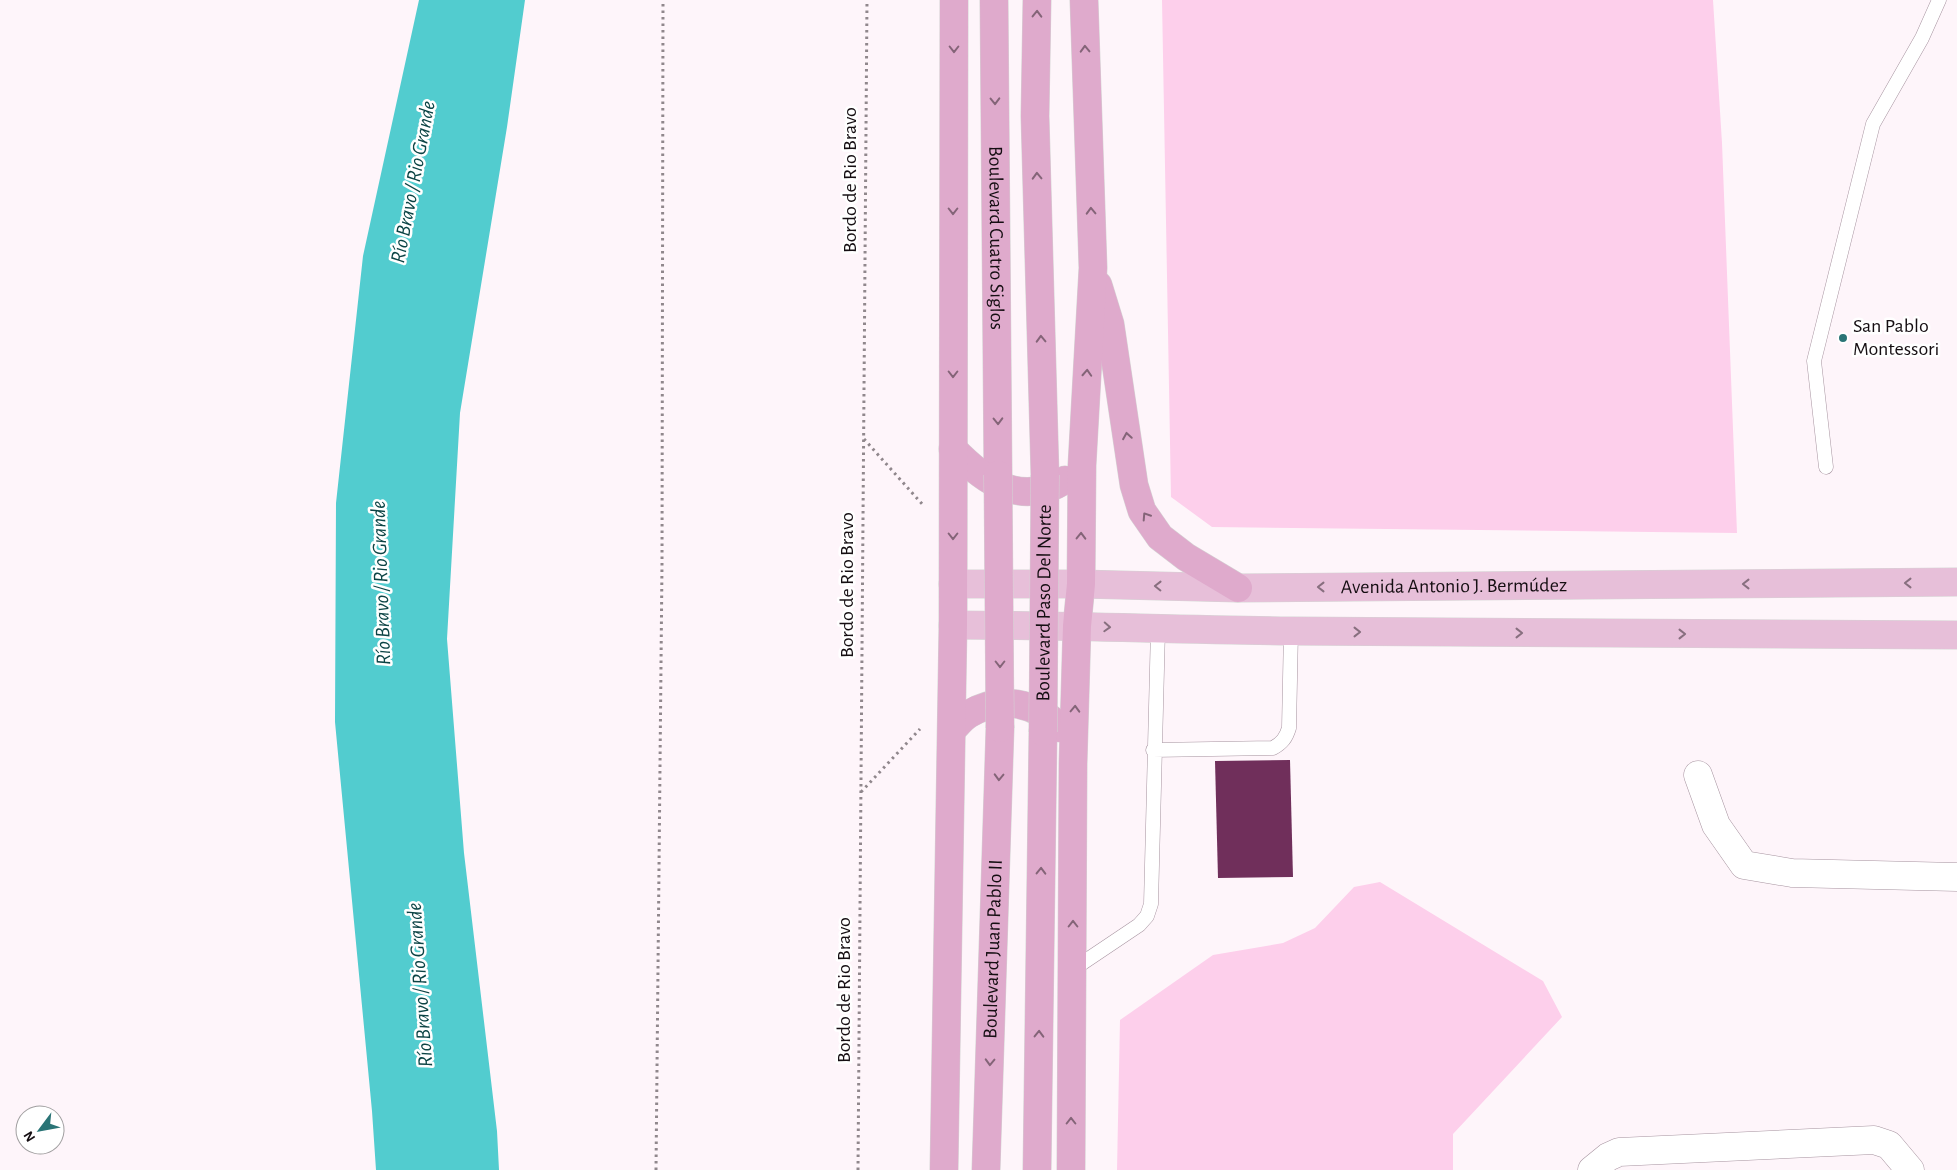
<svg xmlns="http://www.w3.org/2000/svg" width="1957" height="1170" viewBox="0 0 1957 1170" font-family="'Alegreya Sans',sans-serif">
	<rect width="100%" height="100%" fill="#fef5fa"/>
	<!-- green -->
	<path fill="#fdcfeb" d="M1162 0H1713L1722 143 1737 533 1212 527 1171 497Z
		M1380 882 1543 981 1562 1017 1453 1134V1170H1117L1120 1020 1213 955 1283 943 1315 928 1354 887Z"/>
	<!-- water -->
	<path fill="#52cccf" d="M419 0H525L507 127 460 413 447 639 464 853 497 1131 499 1170H376L372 1111 335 722 336 503 363 256Z"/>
	<!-- building -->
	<path fill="#702f5b" d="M1290 760 1293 877 1218 878 1215 761Z"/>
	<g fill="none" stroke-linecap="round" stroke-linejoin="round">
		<defs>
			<path id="service" d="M1826 467 1814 361 1873 124 1922 38 1939 0
				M1153 750 1273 748C1282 743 1286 738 1289 728L1291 631
				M1072 970 1139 925 1147 916 1151 904 1158 629"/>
			<path id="minor" d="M1698 775 1716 825 1744 865 1792 873 1957 877
				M1592 1170 1608 1157 1619 1152 1874 1140 1889 1145 1910 1170"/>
			<g id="primary">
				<path id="s1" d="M953 584H1081L1238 588 1957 582"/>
				<path d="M953 625C1066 625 1178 630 1291 631L1957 635"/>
			</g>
			<g id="trunk">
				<path id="s2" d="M994 0 998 475"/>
				<path d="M1037 0 1035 116 1045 475"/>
				<path d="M1098 285 1110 324 1134 485 1142 511 1160 537 1186 557 1238 588"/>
				<path d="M953 449C984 481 1020 508 1065 480"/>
				<path d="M952 730C957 725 962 718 969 714 1000 695 1036 702 1060 728"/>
				<path d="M944 1170 953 625 954 0"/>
				<path id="s3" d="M986 1170 1000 728"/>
				<path d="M1037 1170 1043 732"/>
				<path d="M1071 1170 1073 764 1077 626 1081 584 1082 465 1093 268 1084 0"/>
			</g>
		</defs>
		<!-- service casing -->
		<use href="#service" stroke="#a794a0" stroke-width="15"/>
		<!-- minor casing -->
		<use href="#minor" stroke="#a794a0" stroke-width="29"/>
		<!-- primary casing -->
		<use href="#primary" stroke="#d5d4d4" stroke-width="29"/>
		<!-- trunk casing -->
		<use href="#trunk" stroke="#d5d4d4" stroke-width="29"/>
		<!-- path -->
		<path stroke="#90878c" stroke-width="3" stroke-dasharray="2.5 4" stroke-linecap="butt" d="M864 439 923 505
			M861 792 920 729
			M656 1170 662 564 663 0
			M858 1170 867 0"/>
		<!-- service -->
		<use href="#service" stroke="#fff" stroke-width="14"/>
		<!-- minor -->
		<use href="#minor" stroke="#fff" stroke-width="28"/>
		<!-- primary -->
		<use href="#primary" stroke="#e7bfd9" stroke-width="28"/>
		<!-- trunk -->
		<use href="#trunk" stroke="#dfaacc" stroke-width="28"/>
		<defs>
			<g id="trunk-bridge">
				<path d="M998 475 1000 728"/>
				<path id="s4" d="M1043 732 1045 475"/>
			</g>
		</defs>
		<!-- trunk-bridge casing -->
		<use href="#trunk-bridge" stroke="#d5d4d4" stroke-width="29" stroke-linecap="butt"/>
		<!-- trunk-bridge -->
		<use href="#trunk-bridge" stroke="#dfaacc" stroke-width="28"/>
	</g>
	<!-- one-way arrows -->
	<defs><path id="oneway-chevron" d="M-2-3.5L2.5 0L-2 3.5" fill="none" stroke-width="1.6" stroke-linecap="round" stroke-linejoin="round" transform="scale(1.25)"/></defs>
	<g stroke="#846478">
		<use href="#oneway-chevron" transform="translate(1037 14) rotate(-89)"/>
		<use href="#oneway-chevron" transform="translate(954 49) rotate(90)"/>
		<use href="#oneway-chevron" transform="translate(1085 49) rotate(-92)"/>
		<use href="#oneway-chevron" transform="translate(995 101) rotate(89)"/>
		<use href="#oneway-chevron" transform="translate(1037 176) rotate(-92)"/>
		<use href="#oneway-chevron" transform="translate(953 211) rotate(90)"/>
		<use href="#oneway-chevron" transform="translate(1091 211) rotate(-92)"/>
		<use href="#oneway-chevron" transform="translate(1041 339) rotate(-92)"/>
		<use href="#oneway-chevron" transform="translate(1087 373) rotate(-87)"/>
		<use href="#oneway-chevron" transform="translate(953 374) rotate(90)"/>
		<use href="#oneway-chevron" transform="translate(998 421) rotate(89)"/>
		<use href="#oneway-chevron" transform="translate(1127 436) rotate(-99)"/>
		<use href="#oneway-chevron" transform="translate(1146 516) rotate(-123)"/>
		<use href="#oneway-chevron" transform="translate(953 536) rotate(90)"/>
		<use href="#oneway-chevron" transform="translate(1081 536) rotate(-89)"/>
		<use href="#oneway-chevron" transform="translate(1000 664) rotate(90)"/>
		<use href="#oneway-chevron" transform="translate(1075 709) rotate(-88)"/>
		<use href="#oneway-chevron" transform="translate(999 777) rotate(92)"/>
		<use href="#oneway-chevron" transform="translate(1041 871) rotate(-89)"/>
		<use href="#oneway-chevron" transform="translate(1073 924) rotate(-90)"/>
		<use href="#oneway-chevron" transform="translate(1039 1034) rotate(-89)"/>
		<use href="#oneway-chevron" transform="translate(990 1062) rotate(92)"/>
		<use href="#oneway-chevron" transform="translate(1071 1121) rotate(-90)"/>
	</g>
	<g stroke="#886f7f">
		<use href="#oneway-chevron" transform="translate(1908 583) rotate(180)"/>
		<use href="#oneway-chevron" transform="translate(1746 584) rotate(180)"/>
		<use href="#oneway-chevron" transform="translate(1158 586) rotate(-179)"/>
		<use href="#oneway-chevron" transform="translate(1321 587) rotate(180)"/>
		<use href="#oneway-chevron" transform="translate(1107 627) rotate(3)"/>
		<use href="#oneway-chevron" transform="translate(1357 632)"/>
		<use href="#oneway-chevron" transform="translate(1519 633)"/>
		<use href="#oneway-chevron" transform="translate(1682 634)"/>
	</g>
	<!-- markers -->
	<circle fill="#2a7476" stroke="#fff" stroke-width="2" cx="1843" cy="338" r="5"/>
	<g text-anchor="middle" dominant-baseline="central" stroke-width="5" stroke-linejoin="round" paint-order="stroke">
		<!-- street labels -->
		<g font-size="20" fill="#150e12" stroke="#fff">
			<text transform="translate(850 180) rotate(-90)">Bordo de Rio Bravo</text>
			<text stroke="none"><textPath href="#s2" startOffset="238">Boulevard Cuatro Siglos</textPath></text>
			<text transform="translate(847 585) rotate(-90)">Bordo de Rio Bravo</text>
			<text stroke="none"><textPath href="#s1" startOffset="501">Avenida Antonio J. Bermúdez</textPath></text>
			<text stroke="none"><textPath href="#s4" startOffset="129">Boulevard Paso Del Norte</textPath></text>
			<text stroke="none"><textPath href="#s3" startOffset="221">Boulevard Juan Pablo II</textPath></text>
			<text transform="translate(844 990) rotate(-90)">Bordo de Rio Bravo</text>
		</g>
		<!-- poi labels -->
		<g font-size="20" fill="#150e12" stroke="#fff" text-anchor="start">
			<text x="1853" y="326">San Pablo<tspan x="1853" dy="23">Montessori</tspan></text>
		</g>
		<!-- water labels -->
		<g font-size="21" font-style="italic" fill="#0c4445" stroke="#fff">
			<text transform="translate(413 182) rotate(-79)">Río Bravo / Rio Grande</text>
			<text transform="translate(381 583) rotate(-92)">Río Bravo / Rio Grande</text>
			<text transform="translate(420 985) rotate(-94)">Río Bravo / Rio Grande</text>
		</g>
	</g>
	<!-- north arrow -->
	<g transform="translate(40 1130) rotate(238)"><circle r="24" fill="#ffffff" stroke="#a19fa0"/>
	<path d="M0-4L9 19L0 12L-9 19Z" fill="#2a7476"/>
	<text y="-8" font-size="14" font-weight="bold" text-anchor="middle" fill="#150e12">N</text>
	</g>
</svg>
